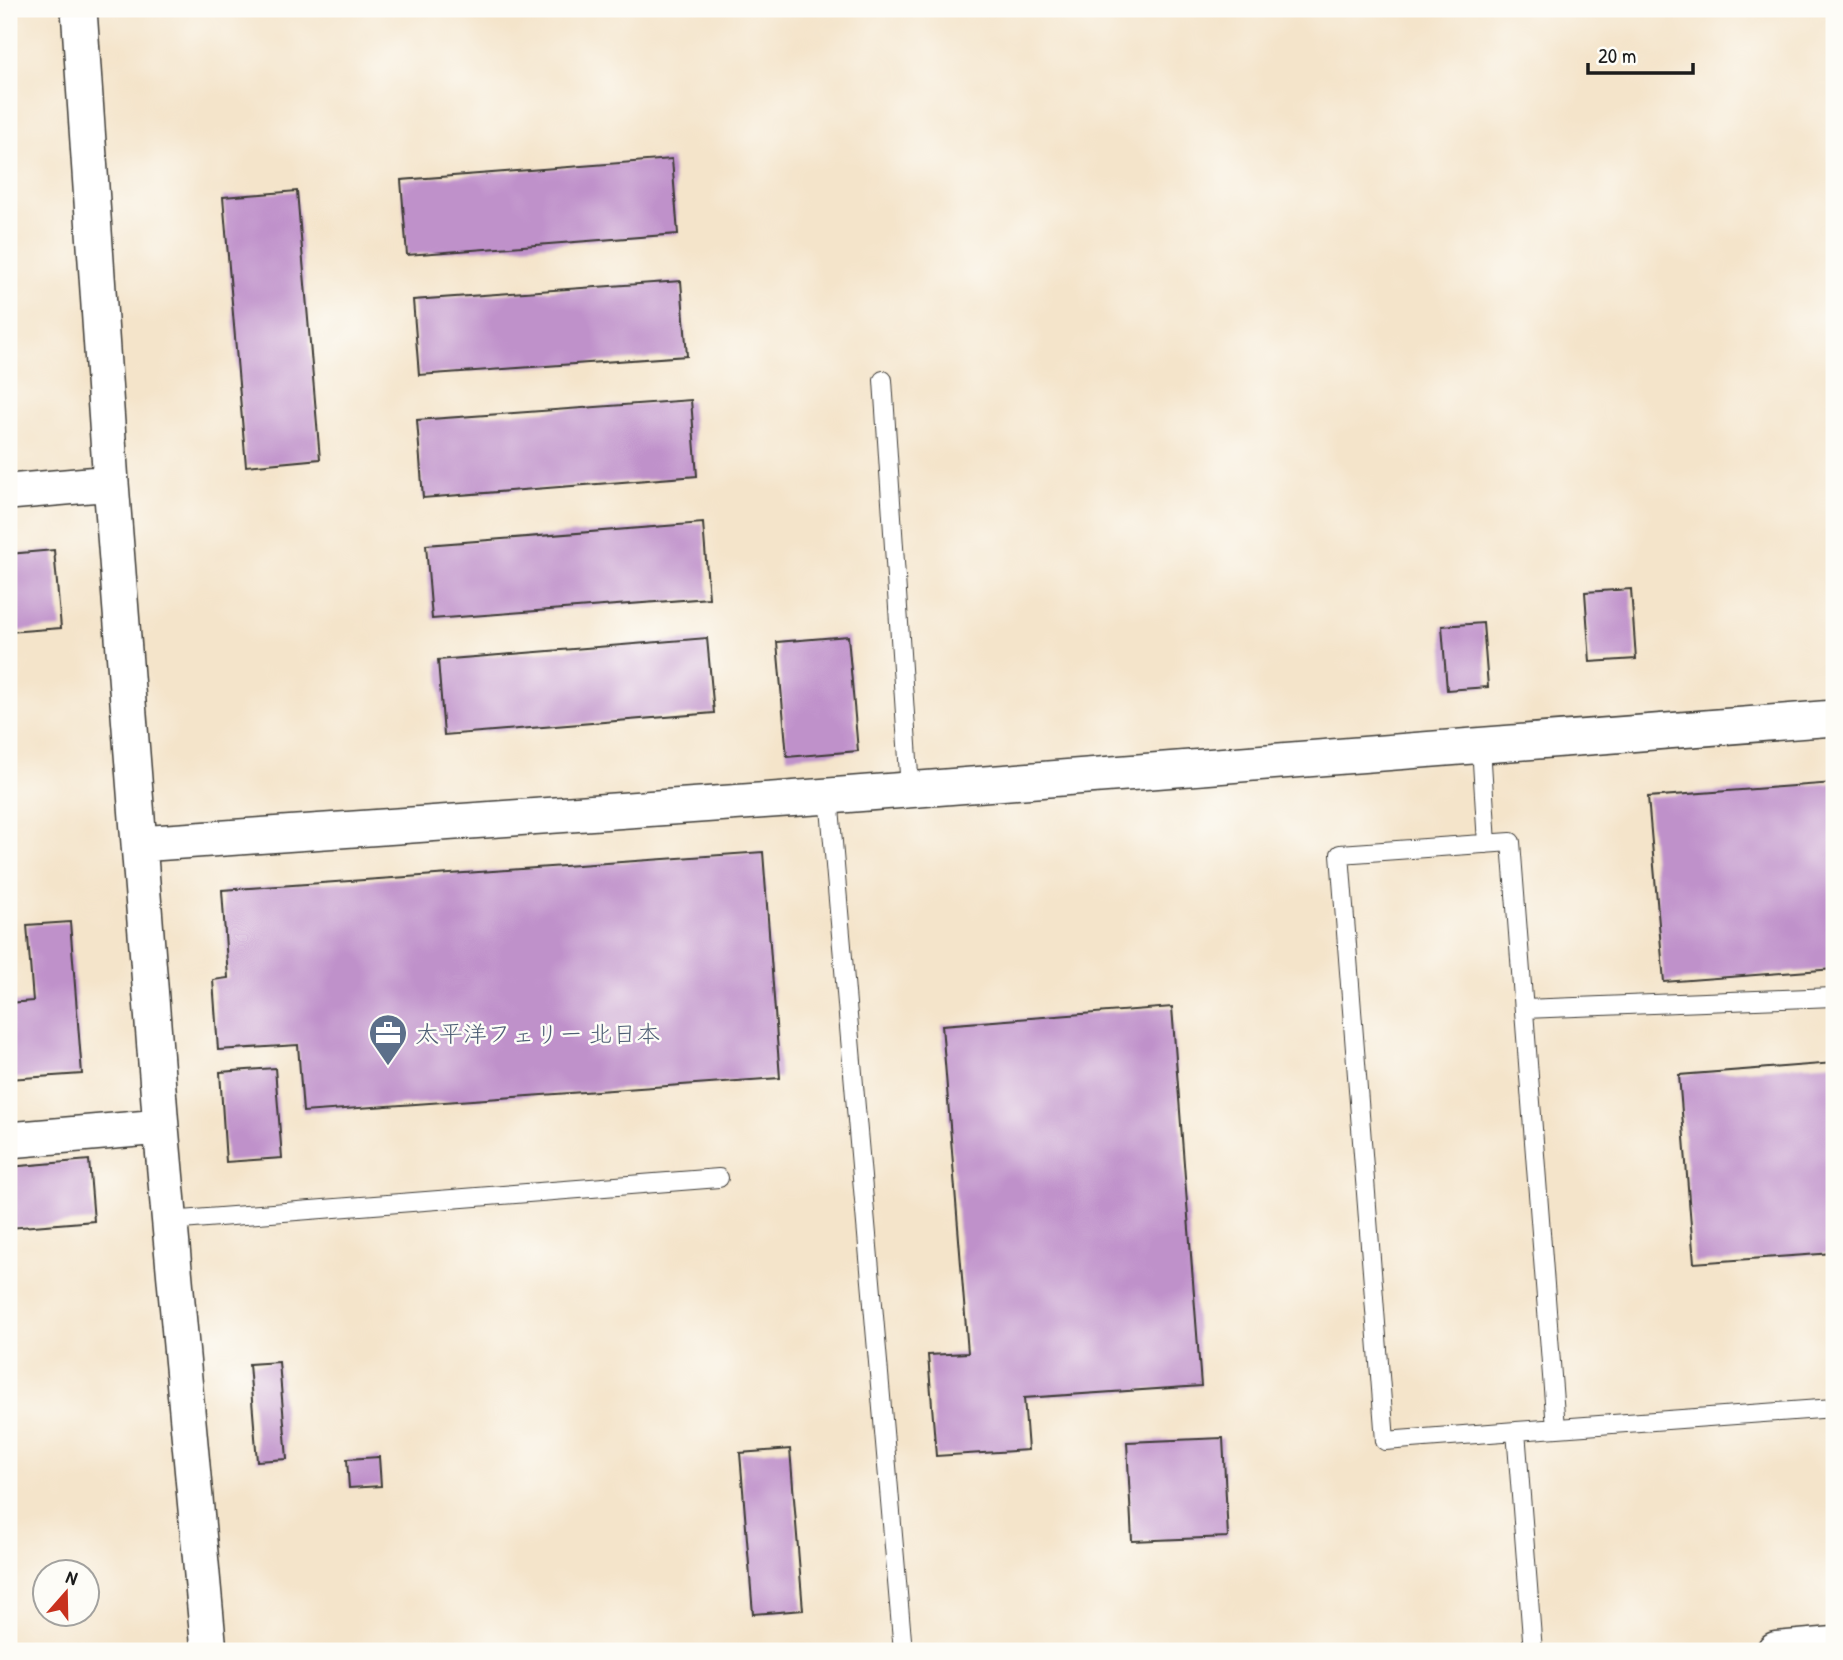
<svg xmlns="http://www.w3.org/2000/svg" width="1843" height="1660" viewBox="0 0 1843 1660" font-family="'Patrick Hand','Klee One',sans-serif">
	<rect width="100%" height="100%" fill="#fdfcf7"/>
	<filter id="ink" filterUnits="userSpaceOnUse"><feTurbulence type="fractalNoise" baseFrequency=".0143" numOctaves="2"/><feDisplacementMap in="SourceGraphic" scale="14" xChannelSelector="R" yChannelSelector="G"/><feConvolveMatrix kernelMatrix="1 2 1 2 8 2 1 2 1" color-interpolation-filters="sRGB"/></filter>
	<filter id="wash" filterUnits="userSpaceOnUse"><feTurbulence type="fractalNoise" baseFrequency=".00686" numOctaves="4" result="noise"/><feDisplacementMap in="SourceGraphic" scale="28" xChannelSelector="R" yChannelSelector="G"/><feGaussianBlur stdDeviation="1.57" result="paint"/><feColorMatrix in="noise" values="0 0 0 0 0 0 0 0 0 0 0 0 0 0 0 0 0 1.4 0 .05"/><feComposite in="paint" operator="in"/></filter>
	<g filter="url(#wash)">
		<rect width="100%" height="100%" fill="#f4e4ca"/>
		<g id="blocks">
			<!-- building -->
			<path fill="#bf91ca" d="M672 159 678 234 407 255 401 180Z
				M297 191 320 459 246 466 223 197Z
				M681 281 687 356 419 375 413 300Z
				M691 400 697 476 423 498 417 420Z
				M703 523 709 598 432 619 426 545Z
				M54 550 61 628 9 632V554Z
				M1631 589 1636 659 1590 662 1585 592Z
				M1483 623 1488 687 1447 690 1442 626Z
				M848 636 858 751 787 757 777 642Z
				M707 638 714 713 444 735 438 660Z
				M1834 783V969L1664 982 1648 797Z
				M763 852 780 1078 303 1112 298 1045 218 1050 213 980 228 978 222 890Z
				M70 922 82 1074 9 1079V1003L33 1001 27 925Z
				M1172 1007 1201 1386 1024 1398 1028 1450 936 1456 928 1355 968 1353 942 1025Z
				M1834 1063V1253L1694 1263 1679 1075Z
				M275 1068 282 1158 226 1162 220 1072Z
				M89 1160 94 1221 9 1228V1167Z
				M279 1362 287 1459 257 1461 249 1364Z
				M1223 1438 1228 1537 1132 1541 1127 1442Z
				M790 1449 803 1610 753 1614 740 1453Z
				M379 1457 381 1486 349 1488 347 1459Z"/>
		</g>
	</g>
	<g filter="url(#ink)">
		<use href="#blocks" fill-opacity="0" stroke="#3c3a36" stroke-width="2"/>
		<g fill="none" stroke-linecap="round" stroke-linejoin="round">
			<defs>
				<path id="lane" d="M883 380 910 790
					M1481 746 1487 844
					M829 796 903 1651
					M1524 1009 1834 997
					M169 1221 719 1178
					M1516 1431 1385 1441 1340 854 1511 842 1556 1428
					M1533 1651 1516 1431 1834 1408"/>
				<path id="street" d="M79 9 111 483 161 1127 209 1651
					M9 492 111 483
					M139 844 829 796 1834 718
					M9 1140 161 1127"/>
				<path id="secondary" d="M1776 1651 1834 1646"/>
			</defs>
			<!-- lane casing -->
			<use href="#lane" stroke="#3c3a36" stroke-width="20"/>
			<!-- street casing -->
			<use href="#street" stroke="#3c3a36" stroke-width="38"/>
			<!-- secondary casing -->
			<use href="#secondary" stroke="#3c3a36" stroke-width="41"/>
			<!-- lane -->
			<use href="#lane" stroke="#fff" stroke-width="18"/>
			<!-- street -->
			<use href="#street" stroke="#fff" stroke-width="35"/>
			<!-- secondary -->
			<use href="#secondary" stroke="#fff" stroke-width="38"/>
		</g>
	</g>
	<!-- icons -->
	<defs>
		<symbol id="office-pin" viewBox="-11 -11 22 30"><path d="M0 17L-7.5 6A9.5 9.5 0 1 1 7.5 6Z" fill="#5c6f8a" stroke="#fdfcf7"/><path d="M-6-3h4V-5.5h4V-3h4V5H-6ZM-1-4.5V-3h2v-1.5ZM-6 0V1H6V0Z" fill="#fff"/></symbol>
	</defs>
	<g fill-rule="evenodd">
		<use href="#office-pin" x="366" y="1011" width="44" height="60"/>
	</g>
	<g text-anchor="middle" dominant-baseline="central" stroke-width="5" stroke-linejoin="round" paint-order="stroke">
		<!-- service labels -->
		<g font-size="24" fill="#4e5e75" stroke="#fdfcf7" text-anchor="start">
			<text x="415" y="1033">太平洋フェリー 北日本</text>
		</g>
	</g>
	<!-- margin -->
	<rect width="1843" height="1660" fill="none" stroke="#fdfcf7" stroke-width="35"/>
	<!-- north arrow -->
	<g transform="translate(66 1593) rotate(20)"><circle r="33" fill="#fdfcf7" stroke="#a3a29f" stroke-width="2"/>
	<path d="M0-5L12 26L0 18L-12 26Z" fill="#c8321e"/>
	<text y="-10" font-size="19" font-weight="bold" text-anchor="middle" fill="#1c1c1c">N</text>
	</g>
	<!-- scale -->
	<path d="M1588 63v10h105v-10" fill="none" stroke="#1c1c1c" stroke-width="3.5"/>
	<text x="1598" y="63" font-size="21" fill="#1c1c1c" stroke="#fdfcf7" stroke-width="5" paint-order="stroke">20 m</text>
</svg>
